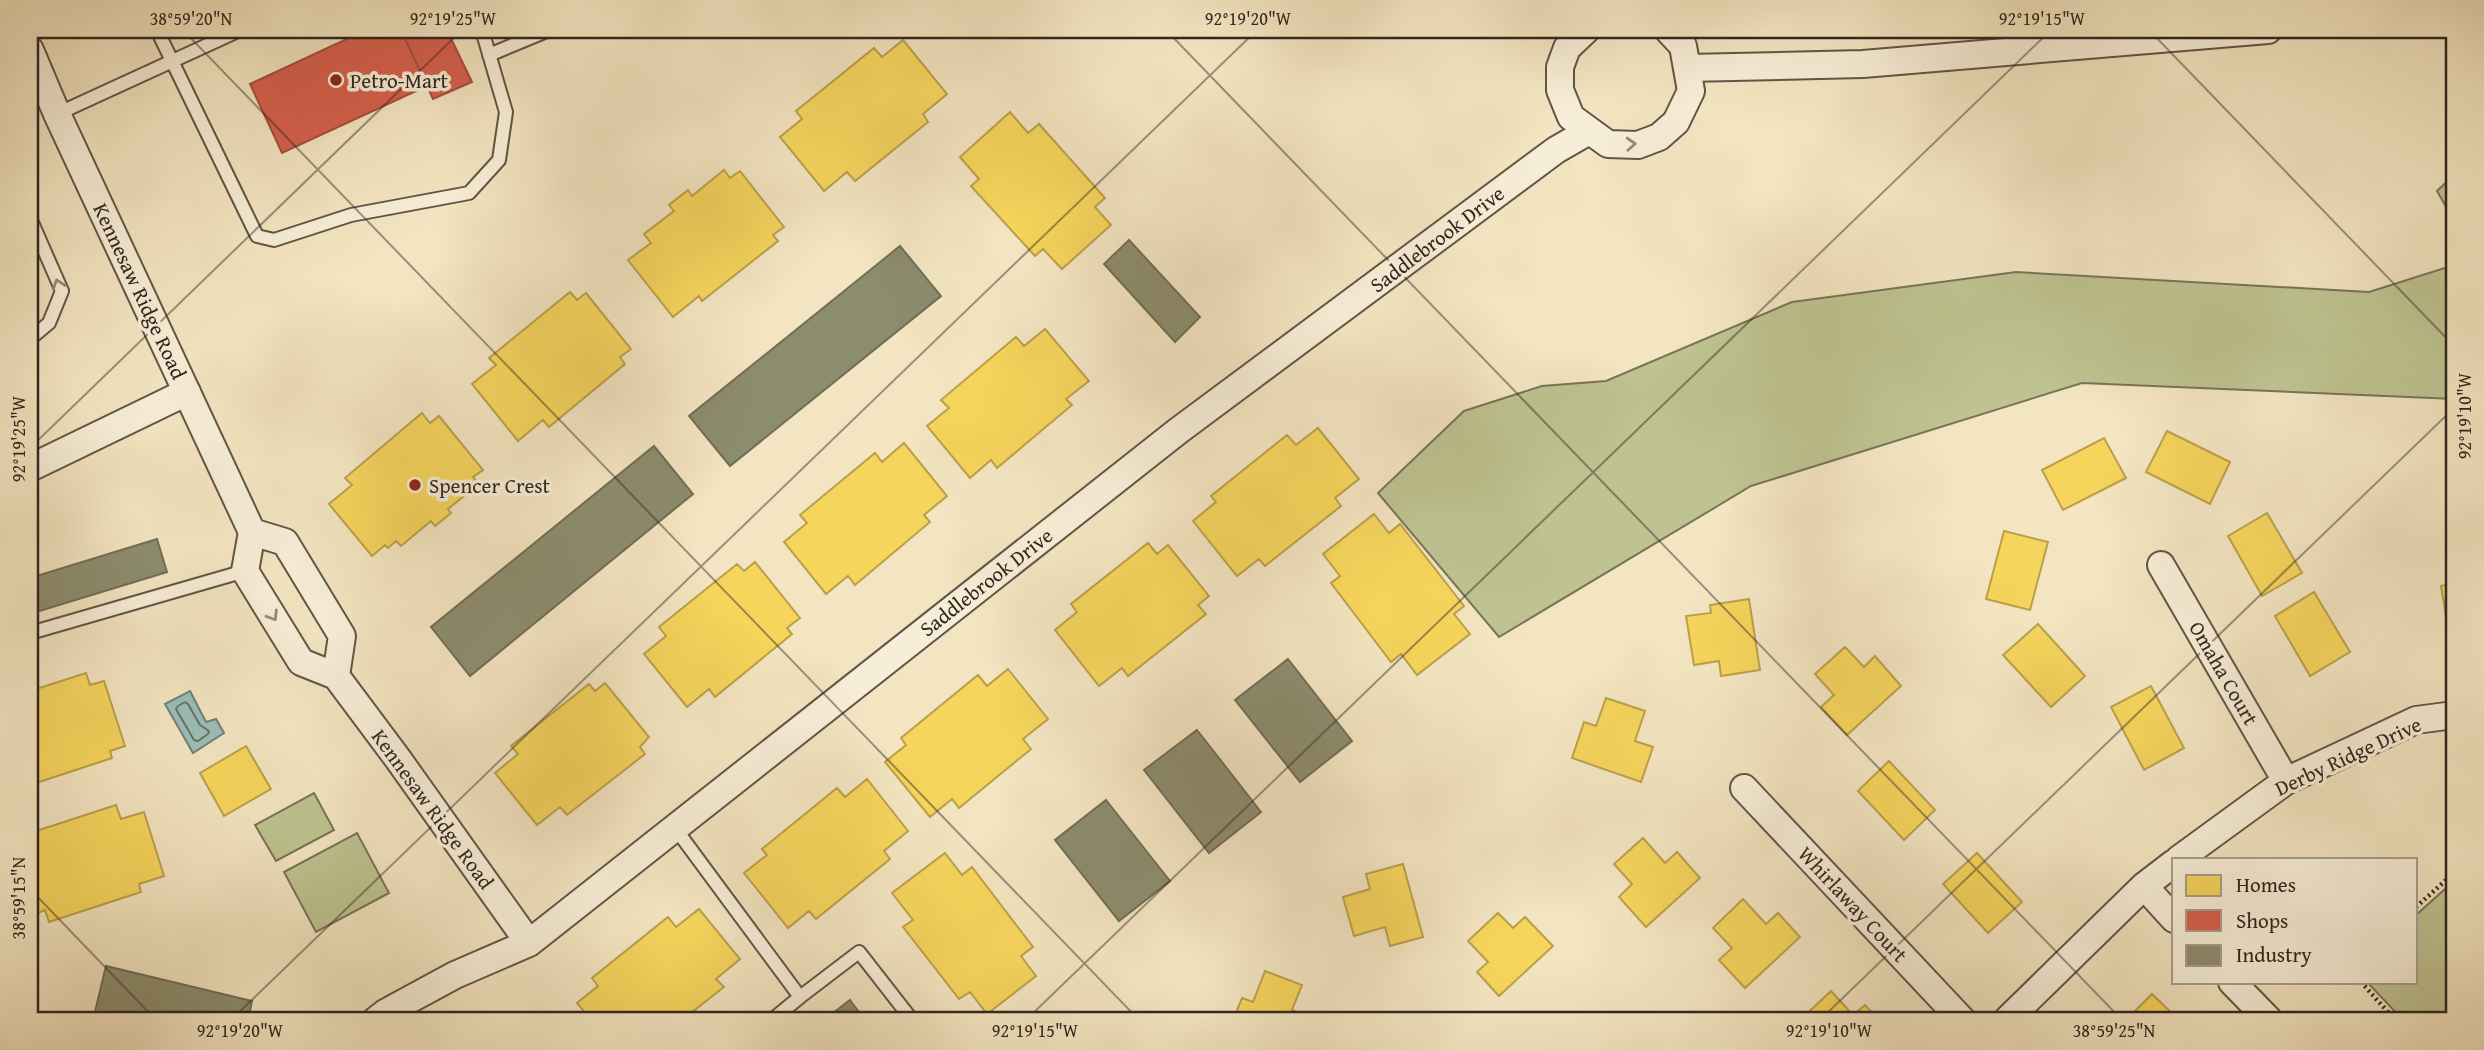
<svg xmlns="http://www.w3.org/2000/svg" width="2484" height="1050" viewBox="0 0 2484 1050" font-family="'Gentium Book Plus',serif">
	<rect width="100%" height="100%" fill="#f3e5c1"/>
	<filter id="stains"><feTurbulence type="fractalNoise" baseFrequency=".00286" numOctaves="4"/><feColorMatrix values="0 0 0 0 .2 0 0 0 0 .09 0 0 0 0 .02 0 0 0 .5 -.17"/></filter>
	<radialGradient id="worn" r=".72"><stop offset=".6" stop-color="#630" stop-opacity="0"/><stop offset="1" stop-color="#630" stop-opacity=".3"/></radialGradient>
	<!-- green -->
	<path fill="#bec391" stroke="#787458" stroke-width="2" d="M2454 175V221L2437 191Z
		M2454 265V399L2082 383 1751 486 1499 637 1378 493 1464 411 1542 386 1606 381 1792 302 2016 272 2369 292Z
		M314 793 334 830 276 861 255 825Z
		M357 833 389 893 316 932 284 872Z
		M2454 881V1020H2403L2367 982H2416V915Z"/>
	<!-- water -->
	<path fill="#9bbfb6" stroke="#71817a" stroke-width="2" d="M190 691 206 722 216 719 224 733 193 753 165 704Z"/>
	<!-- homes -->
	<path fill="#f6d55c" stroke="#bba04a" stroke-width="2" d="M903 40 947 94 923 114 928 122 855 181 847 172 824 191 780 137 802 119 796 111 874 48 882 57Z
		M1010 112 1028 133 1039 124 1105 198 1095 207 1111 225 1062 269 1043 249 1035 256 971 186 979 179 960 157Z
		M724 170 730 178 740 171 784 227 773 235 778 241 702 301 699 296 673 317 628 260 651 243 644 234 674 211 669 205 688 190 692 196Z
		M570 292 577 300 586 293 631 349 620 357 625 364 549 427 543 420 518 441 472 384 496 365 489 358Z
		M1045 329 1089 381 1066 399 1072 405 997 468 991 460 970 478 927 426 949 408 941 400 1016 337 1024 346Z
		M422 413 430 423 439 416 483 470 473 477 479 484 448 509 451 513 435 526 431 521 401 546 396 541 388 548 385 545 372 556 329 504 352 485 345 478Z
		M1318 428 1359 479 1335 498 1341 506 1265 566 1259 559 1237 576 1193 521 1216 502 1211 496 1287 435 1296 445Z
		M2167 431 2230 462 2210 504 2146 472Z
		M2104 438 2126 478 2063 510 2042 470Z
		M904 443 947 496 924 515 930 522 855 585 848 576 826 594 784 542 807 523 800 515 875 453 882 462Z
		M2267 513 2302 573 2262 596 2228 536Z
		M1374 514 1389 533 1400 524 1464 606 1454 614 1470 634 1417 675 1401 654 1391 662 1331 583 1340 576 1323 554Z
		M2004 531 2048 542 2030 610 1986 599Z
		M1148 543 1157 554 1168 545 1209 596 1198 605 1206 614 1128 676 1122 668 1099 686 1055 630 1077 612 1071 604Z
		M755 562 800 618 787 628 792 634 715 697 709 689 687 707 644 654 666 636 659 627 737 564 744 571Z
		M2454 583V628L2448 629 2441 586Z
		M2314 592 2350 652 2310 676 2275 616Z
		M1749 599 1760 670 1721 676 1719 661 1694 665 1686 616 1711 613 1710 605Z
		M2038 624 2085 676 2051 707 2003 655Z
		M1845 647 1864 667 1875 656 1901 686 1847 735 1821 707 1834 695 1815 674Z
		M1008 669 1048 719 1023 739 1031 749 959 808 952 799 930 817 885 762 906 745 901 738 978 675 987 686Z
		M86 673 90 685 104 681 125 746 110 751 112 758 30 785V691Z
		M605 683 649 737 640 747 645 754 567 815 560 807 537 825 495 773 518 754 511 746 589 684 595 691Z
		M2151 686 2184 748 2144 770 2111 707Z
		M1606 698 1645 711 1635 741 1653 747 1641 782 1572 758 1584 722 1596 726Z
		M246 746 271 789 224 816 200 773Z
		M1889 761 1935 810 1904 840 1858 791Z
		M867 779 908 831 884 851 890 859 816 919 809 911 788 928 744 873 767 855 762 849 837 788 845 797Z
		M116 805 121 819 144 812 164 876 139 884 141 892 49 922 45 910 30 916V833Z
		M1643 838 1665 863 1677 852 1700 878 1646 927 1619 897 1632 884 1614 864Z
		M945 853 962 875 972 867 1033 947 1021 956 1036 976 987 1014 970 992 959 999 903 927 913 920 892 893Z
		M1977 853 2022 902 1988 933 1943 884Z
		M1403 864 1423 937 1390 946 1385 927 1354 936 1343 897 1370 889 1366 874Z
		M1743 899 1766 924 1778 913 1800 937 1745 988 1719 960 1732 948 1713 928Z
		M699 909 740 959 716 979 724 987 682 1020H591L577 1003 598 986 592 978 668 917 676 927Z
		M1498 913 1513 928 1525 917 1553 946 1499 996 1477 972 1488 962 1468 941Z
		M1265 971 1302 985 1292 1010 1312 1018 1311 1020H1233L1242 998 1253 1002Z
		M1831 991 1853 1015 1865 1005 1879 1020H1800Z
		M2152 994 2179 1020H2126Z"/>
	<!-- shops -->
	<path fill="#d6604d" stroke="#a44e40" stroke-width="2" d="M366 30H401L427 86 282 153 250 84Z
		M401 30H447L472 82 433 99Z"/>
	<!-- industry -->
	<path fill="#8c8c6e" stroke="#716d57" stroke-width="2" d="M1129 240 1200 317 1175 342 1104 264Z
		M900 246 941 296 730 466 689 416Z
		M654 446 693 494 470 676 431 627Z
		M157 539 167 572 30 614V578Z
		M1288 659 1352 741 1300 782 1235 700Z
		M1197 730 1261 812 1209 853 1144 770Z
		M1106 800 1170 881 1119 921 1055 840Z
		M106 966 252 1001 248 1020H93Z
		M850 1000 865 1020H824Z"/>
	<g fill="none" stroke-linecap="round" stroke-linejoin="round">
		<!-- shore -->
		<path stroke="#66726b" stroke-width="2" d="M185 702 188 704 200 725 209 731 208 734 198 741 194 740 176 709 178 706Z"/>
		<defs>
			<path id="service" d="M157 30 257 236 274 240 351 215 469 193 499 160 506 112 482 30
				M489 55 549 30
				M57 114 240 30
				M30 218 62 291 49 323 30 339
				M30 633 245 571
				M675 828 800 997 772 1020
				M800 997 859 952 912 1020"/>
			<path id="minor" d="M1586 30 1567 48 1560 67V90L1571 117 1608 144 1638 145 1659 137 1676 122 1691 91 1683 46 1668 30
				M30 50 57 114 252 532 245 571 301 662 336 676 398 759 529 943
				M1687 68 1863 64 2268 30
				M30 468 187 392
				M252 532 285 542 342 636 336 676
				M2161 565 2286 781
				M1744 788 1962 1020
				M2179 859 2286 781 2416 720 2454 715
				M2144 886 2174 919
				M2232 982 2269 1020
				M376 1020 385 1013 455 975 529 943 1178 431 1556 150 1589 131
				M2007 1020 2144 886 2174 863"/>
		</defs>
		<!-- service casing -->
		<use href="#service" stroke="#625548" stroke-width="16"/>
		<!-- minor casing -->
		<use href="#minor" stroke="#625548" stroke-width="30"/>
		<!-- path -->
		<path stroke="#312520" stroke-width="4.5" stroke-dasharray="2 3.5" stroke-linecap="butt" d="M2416 907 2454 873
			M2361 982 2395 1020"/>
		<!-- service -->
		<use href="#service" stroke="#f7eed7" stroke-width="12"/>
		<!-- minor -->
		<use href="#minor" stroke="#f7eed7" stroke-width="26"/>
	</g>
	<!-- one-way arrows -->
	<defs><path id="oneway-chevron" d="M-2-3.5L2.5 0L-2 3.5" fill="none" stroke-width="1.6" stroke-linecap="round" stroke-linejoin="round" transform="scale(1.75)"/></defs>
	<g stroke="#948a7c">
		<use href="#oneway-chevron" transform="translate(1631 144) rotate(-3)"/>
		<use href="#oneway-chevron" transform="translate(58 284) rotate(-108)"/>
		<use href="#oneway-chevron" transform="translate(273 616) rotate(58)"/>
	</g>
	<!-- ticks -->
	<path fill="none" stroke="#312520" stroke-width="2" stroke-opacity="0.45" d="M183 30 1139 1020M1166 30 2122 1020M2149 30 2454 346M30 448 462 30M30 889 156 1020M231 1020 1257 30M1026 1020 2051 30M1820 1020 2454 408"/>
	<!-- markers -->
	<g fill="#8f2418" stroke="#f7eed7" stroke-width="2.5">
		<circle cx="336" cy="80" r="7"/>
		<circle cx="415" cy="485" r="7"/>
	</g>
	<g text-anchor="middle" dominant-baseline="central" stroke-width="7" stroke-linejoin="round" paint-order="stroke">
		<!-- poi labels -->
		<g font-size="21" fill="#312520" stroke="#f7eed7" text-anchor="start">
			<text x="350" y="80">Petro-Mart</text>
			<text x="429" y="485">Spencer Crest</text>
		</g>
		<!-- street labels -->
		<g font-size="21" fill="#312520" stroke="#f7eed7">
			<text transform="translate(1437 239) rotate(-37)">Saddlebrook Drive</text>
			<text transform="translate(140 291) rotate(65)">Kennesaw Ridge Road</text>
			<text transform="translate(986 582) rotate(-38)">Saddlebrook Drive</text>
			<text transform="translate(2224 673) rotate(60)">Omaha Court</text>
			<text transform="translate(2348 756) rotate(-25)">Derby Ridge Drive</text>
			<text transform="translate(433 809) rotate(54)">Kennesaw Ridge Road</text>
			<text transform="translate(1853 904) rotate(47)">Whirlaway Court</text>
		</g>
	</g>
	<!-- margin -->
	<rect width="2484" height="1050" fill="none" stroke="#f3e5c1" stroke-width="77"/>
	<!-- legend -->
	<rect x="2172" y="858" width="245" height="126" fill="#f7eed7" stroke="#a89e8e" stroke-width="2"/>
	<rect x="2186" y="875" width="35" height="21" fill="#f6d55c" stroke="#a89e8e" stroke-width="2"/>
	<text x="2236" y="892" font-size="21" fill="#312520">Homes</text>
	<rect x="2186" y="910" width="35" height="21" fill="#d6604d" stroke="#a89e8e" stroke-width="2"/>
	<text x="2236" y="928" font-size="21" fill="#312520">Shops</text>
	<rect x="2186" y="945" width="35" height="21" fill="#8c8c6e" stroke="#a89e8e" stroke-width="2"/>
	<text x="2236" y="962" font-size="21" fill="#312520">Industry</text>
	<rect x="38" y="38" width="2408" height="974" fill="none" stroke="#312520" stroke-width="2.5"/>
	<g font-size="18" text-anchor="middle" fill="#312520">
		<text x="191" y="25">38°59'20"N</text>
		<text x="453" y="25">92°19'25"W</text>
		<text x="1248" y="25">92°19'20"W</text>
		<text x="2042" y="25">92°19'15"W</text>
		<text transform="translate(2465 416) rotate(-90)" y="6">92°19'10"W</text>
		<text transform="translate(19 439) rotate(-90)" y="6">92°19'25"W</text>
		<text transform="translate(19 898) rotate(-90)" y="6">38°59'15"N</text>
		<text x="240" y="1037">92°19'20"W</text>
		<text x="1035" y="1037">92°19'15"W</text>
		<text x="1829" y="1037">92°19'10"W</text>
		<text x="2114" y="1037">38°59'25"N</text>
	</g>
	<rect width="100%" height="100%" filter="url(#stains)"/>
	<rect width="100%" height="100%" fill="url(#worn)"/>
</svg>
